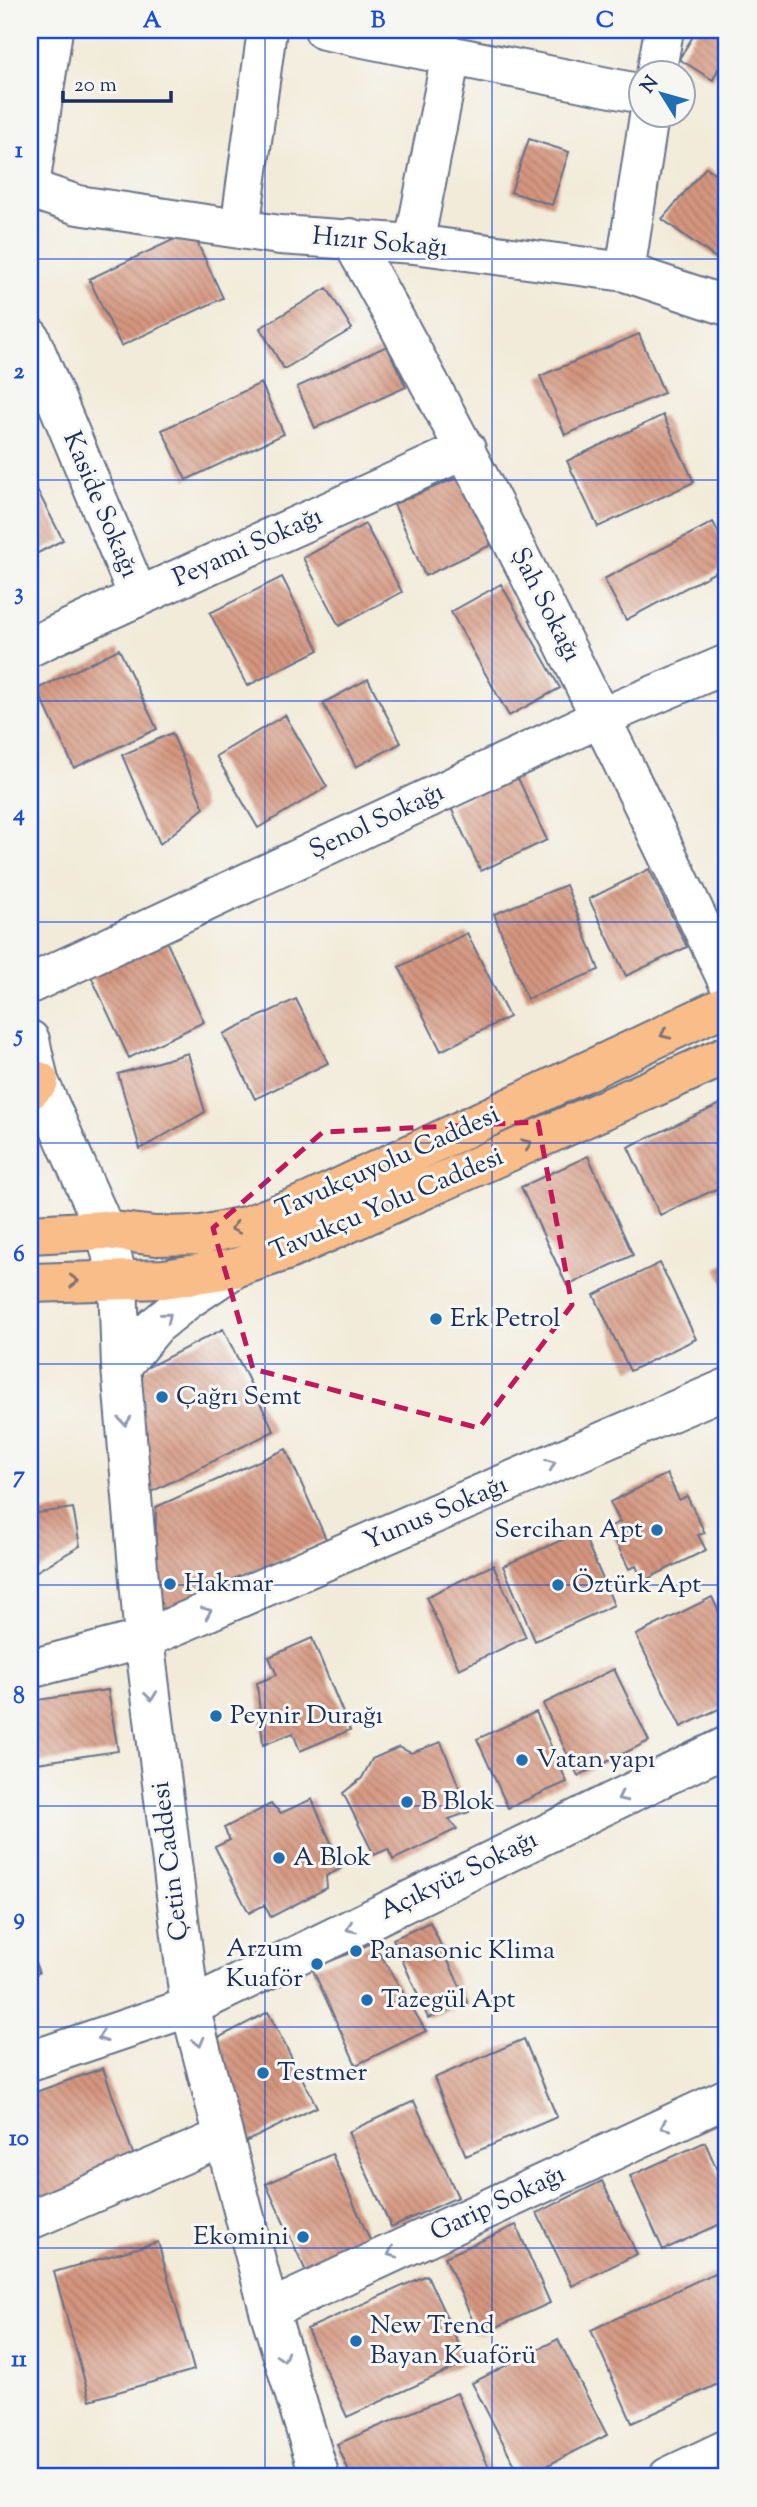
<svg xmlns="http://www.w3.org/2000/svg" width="757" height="2507" viewBox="0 0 757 2507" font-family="'Sorts Mill Goudy',serif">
	<defs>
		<pattern id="building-back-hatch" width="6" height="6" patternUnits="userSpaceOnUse" patternTransform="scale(1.75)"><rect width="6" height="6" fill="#d5967f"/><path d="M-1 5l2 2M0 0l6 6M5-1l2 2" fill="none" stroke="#ac7b6b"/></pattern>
	</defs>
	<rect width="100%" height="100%" fill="#f6f6f2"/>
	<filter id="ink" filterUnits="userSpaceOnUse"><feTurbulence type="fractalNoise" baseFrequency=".0143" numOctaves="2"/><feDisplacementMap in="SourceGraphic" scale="14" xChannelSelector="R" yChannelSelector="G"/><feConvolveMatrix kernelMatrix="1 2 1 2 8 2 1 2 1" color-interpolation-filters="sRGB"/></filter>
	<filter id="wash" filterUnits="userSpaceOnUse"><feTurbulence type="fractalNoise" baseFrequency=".00686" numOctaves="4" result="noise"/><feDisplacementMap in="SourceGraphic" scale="28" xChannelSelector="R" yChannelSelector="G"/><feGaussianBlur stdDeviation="1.57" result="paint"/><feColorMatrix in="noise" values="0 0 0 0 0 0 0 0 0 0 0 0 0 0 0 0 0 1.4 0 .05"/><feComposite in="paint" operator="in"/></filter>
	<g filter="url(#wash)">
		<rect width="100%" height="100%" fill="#f2ebd9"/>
		<g id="blocks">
			<!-- building -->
			<path fill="url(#building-back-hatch)" d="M697 30H727V76L718 69 713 80 679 59Z
				M529 139 569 152 552 205 511 192Z
				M706 167 727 182V246L717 259 662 219Z
				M192 231 223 298 121 346 89 279Z
				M327 288 352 329 284 369 260 328Z
				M639 334 664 393 565 435 540 376Z
				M387 346 406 387 315 428 297 387Z
				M261 383 284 434 186 480 162 430Z
				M663 415 694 482 598 527 567 461Z
				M30 476 63 540 30 557Z
				M461 476 491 545 425 576 394 504Z
				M713 522 727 549V566L626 620 604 579Z
				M365 524 402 592 339 626 303 558Z
				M282 577 319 650 247 686 210 613Z
				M501 584 560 688 509 716 451 612Z
				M119 649 157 729 74 768 37 689Z
				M368 679 401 743 356 767 323 703Z
				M285 715 327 787 258 828 216 756Z
				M172 733 204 808 160 844 122 755Z
				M516 774 547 840 481 871 450 806Z
				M649 869 687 947 626 976 589 899Z
				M566 885 599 970 527 999 494 914Z
				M467 933 509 1017 441 1051 399 967Z
				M163 934 204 1022 129 1058 88 970Z
				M296 999 328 1063 255 1099 223 1034Z
				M188 1053 205 1112 140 1149 118 1074Z
				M727 1101V1184L660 1215 628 1147Z
				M588 1156 633 1255 567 1286 521 1187Z
				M660 1263 696 1339 630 1371 594 1295Z
				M727 1263V1290L716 1268Z
				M223 1329 274 1431 143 1496 142 1370Z
				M286 1449 326 1539 155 1616 156 1507Z
				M667 1474 679 1500 687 1496 705 1533 698 1535 706 1550 643 1581 636 1566 629 1569 609 1527 620 1522 610 1502Z
				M73 1508 80 1546 30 1575V1514Z
				M582 1531 614 1605 535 1641 503 1566Z
				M493 1565 526 1637 459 1669 426 1597Z
				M712 1597 727 1629V1705L681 1727 636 1635Z
				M312 1638 350 1730 300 1751 293 1733 263 1745 257 1683 277 1675 269 1657Z
				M614 1669 649 1741 578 1776 543 1704Z
				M108 1690 118 1751 30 1764V1701Z
				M536 1712 567 1782 508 1808 477 1739Z
				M441 1742 469 1812 449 1819 457 1829 393 1860 388 1849 374 1855 343 1793 362 1778 372 1759 399 1747 411 1753Z
				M312 1799 342 1868 326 1876 327 1888 271 1917 264 1905 249 1913 215 1847 230 1840 224 1828 271 1804 281 1813Z
				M430 1922 468 2004 428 2018 393 1939Z
				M373 1942 426 2031 356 2065 312 1968 356 1951Z
				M30 1949 39 1973 30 1976Z
				M268 2012 317 2107 245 2142 216 2039Z
				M524 2039 557 2117 466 2156 434 2078Z
				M103 2068 139 2171 30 2209V2094Z
				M414 2101 458 2197 391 2227 348 2132Z
				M705 2142 727 2193V2221L663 2250 630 2176Z
				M332 2154 373 2247 308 2276 266 2184Z
				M602 2181 637 2254 572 2286 537 2213Z
				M516 2225 550 2303 479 2335 445 2257Z
				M158 2242 194 2370 90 2400 54 2272Z
				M727 2267V2380L632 2423 591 2330Z
				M427 2275 467 2362 347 2417 307 2329Z
				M558 2339 607 2435 525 2477H521L472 2383Z
				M457 2393 493 2477H351L337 2444Z"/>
		</g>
	</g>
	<g filter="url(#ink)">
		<use href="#blocks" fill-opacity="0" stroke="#667189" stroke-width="2"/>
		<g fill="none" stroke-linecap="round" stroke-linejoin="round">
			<defs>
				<path id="minor" d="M324 30 642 94
					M656 74 664 30
					M30 186 53 30
					M30 189 78 205 280 235 414 244 625 272 727 306
					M240 229 267 30
					M350 238C486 480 608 729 727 980
					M414 244 451 55
					M625 272 649 116
					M30 337 138 596
					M30 647C174 579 321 516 466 449
					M30 984 602 717 727 664
					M30 1040 39 1081 105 1230 118 1279 121 1367 144 1639 190 2007 269 2310 320 2477
					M121 1367 155 1326 187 1300 235 1268
					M30 1669 144 1639 727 1388
					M30 2061 190 2007 727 1746
					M30 2220 224 2137
					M269 2310 727 2098
					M668 2477 727 2449"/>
				<path id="major" d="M30 1090 39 1081
					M30 1234 105 1230 156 1236 202 1235 249 1225 311 1201 727 1005
					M30 1283 164 1279 235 1268 286 1251 727 1055"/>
			</defs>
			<!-- minor casing -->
			<use href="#minor" stroke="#667189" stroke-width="42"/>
			<!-- major casing -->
			<use href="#major" stroke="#667189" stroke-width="42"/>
			<!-- minor -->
			<use href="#minor" stroke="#fff" stroke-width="38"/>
			<!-- major -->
			<use href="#major" stroke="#f8bd89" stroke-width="38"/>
		</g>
		<!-- one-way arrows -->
		<defs><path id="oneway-chevron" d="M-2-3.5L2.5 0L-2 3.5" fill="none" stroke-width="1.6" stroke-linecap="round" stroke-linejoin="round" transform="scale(1.75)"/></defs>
		<g stroke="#7e6f71">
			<use href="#oneway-chevron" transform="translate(665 1034) rotate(155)"/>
			<use href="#oneway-chevron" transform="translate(527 1144) rotate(-24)"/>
			<use href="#oneway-chevron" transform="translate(235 1228) rotate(168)"/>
			<use href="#oneway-chevron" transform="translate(74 1281) rotate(-2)"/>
		</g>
		<g stroke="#8d97ae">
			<use href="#oneway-chevron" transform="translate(167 1317) rotate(-39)"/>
			<use href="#oneway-chevron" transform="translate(125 1421) rotate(85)"/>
			<use href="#oneway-chevron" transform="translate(551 1464) rotate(-23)"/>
			<use href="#oneway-chevron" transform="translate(207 1612) rotate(-23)"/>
			<use href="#oneway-chevron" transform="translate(151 1696) rotate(83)"/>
			<use href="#oneway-chevron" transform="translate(622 1797) rotate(154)"/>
			<use href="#oneway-chevron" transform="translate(351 1928) rotate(155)"/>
			<use href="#oneway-chevron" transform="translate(102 2037) rotate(161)"/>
			<use href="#oneway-chevron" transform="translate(199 2042) rotate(75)"/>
			<use href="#oneway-chevron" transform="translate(665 2126) rotate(155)"/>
			<use href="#oneway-chevron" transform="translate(392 2253) rotate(155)"/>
			<use href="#oneway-chevron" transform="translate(283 2357) rotate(73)"/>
		</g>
	</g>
	<!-- marked area -->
	<path fill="none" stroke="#c2185b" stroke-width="5" stroke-dasharray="14 9" stroke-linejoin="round" d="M538 1122 572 1305 479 1428 253 1369 213 1228 323 1132Z"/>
	<!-- grid -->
	<path fill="none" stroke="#1d4ed8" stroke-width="2" stroke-opacity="0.55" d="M265 30V2477M492 30V2477M30 259H727M30 480H727M30 701H727M30 922H727M30 1143H727M30 1364H727M30 1585H727M30 1806H727M30 2027H727M30 2248H727"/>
	<!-- markers -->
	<g fill="#1f6fb2" stroke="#f6f6f2" stroke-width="2.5">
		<circle cx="436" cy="1319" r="7"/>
		<circle cx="162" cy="1397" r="7"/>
		<circle cx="657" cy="1530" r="7"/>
		<circle cx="170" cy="1584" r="7"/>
		<circle cx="558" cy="1585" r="7"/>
		<circle cx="216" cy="1716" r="7"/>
		<circle cx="522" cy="1760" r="7"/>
		<circle cx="407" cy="1802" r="7"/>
		<circle cx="279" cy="1858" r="7"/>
		<circle cx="356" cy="1951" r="7"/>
		<circle cx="317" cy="1964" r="7"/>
		<circle cx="367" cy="2000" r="7"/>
		<circle cx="263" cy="2073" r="7"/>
		<circle cx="303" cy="2237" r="7"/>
		<circle cx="356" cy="2341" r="7"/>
	</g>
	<g text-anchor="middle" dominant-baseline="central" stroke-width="6" stroke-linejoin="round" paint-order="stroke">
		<!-- street labels -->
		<g font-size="26" fill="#1b2f5e" stroke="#f6f6f2">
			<text transform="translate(380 243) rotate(5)">Hızır Sokağı</text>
			<text transform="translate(100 505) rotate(67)">Kaside Sokağı</text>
			<text transform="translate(248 548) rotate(-24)">Peyami Sokağı</text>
			<text transform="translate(545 605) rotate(63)">Şah Sokağı</text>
			<text transform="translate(377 822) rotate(-25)">Şenol Sokağı</text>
			<text transform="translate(388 1163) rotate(-24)">Tavukçuyolu Caddesi</text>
			<text transform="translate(387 1205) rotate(-23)">Tavukçu Yolu Caddesi</text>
			<text transform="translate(436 1514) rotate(-23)">Yunus Sokağı</text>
			<text transform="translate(171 1861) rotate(-97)">Çetin Caddesi</text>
			<text transform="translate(459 1876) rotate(-26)">Açıkyüz Sokağı</text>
			<text transform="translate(498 2204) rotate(-25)">Garip Sokağı</text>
		</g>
		<!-- poi labels -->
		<g font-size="26" fill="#1b2f5e" stroke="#f6f6f2" text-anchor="start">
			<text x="450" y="1319">Erk Petrol</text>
			<text x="176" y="1397">Çağrı Semt</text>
			<text x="643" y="1530" text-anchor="end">Sercihan Apt</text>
			<text x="184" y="1584">Hakmar</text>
			<text x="572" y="1585">Öztürk Apt</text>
			<text x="230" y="1716">Peynir Durağı</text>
			<text x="536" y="1760">Vatan yapı</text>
			<text x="421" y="1802">B Blok</text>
			<text x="293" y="1858">A Blok</text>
			<text x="303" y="1949" text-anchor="end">Arzum<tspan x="303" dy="30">Kuaför</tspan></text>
			<text x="370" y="1951">Panasonic Klima</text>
			<text x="381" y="2000">Tazegül Apt</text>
			<text x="277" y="2073">Testmer</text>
			<text x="289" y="2237" text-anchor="end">Ekomini</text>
			<text x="370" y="2326">New Trend<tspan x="370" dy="30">Bayan Kuaförü</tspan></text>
		</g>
	</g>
	<!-- margin -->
	<rect width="757" height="2507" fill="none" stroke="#f6f6f2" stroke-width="77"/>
	<!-- north arrow -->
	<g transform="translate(662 94) rotate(307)"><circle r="33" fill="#f6f6f2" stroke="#9ea6b7" stroke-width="2"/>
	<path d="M0-5L12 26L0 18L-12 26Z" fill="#1f6fb2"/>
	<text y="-10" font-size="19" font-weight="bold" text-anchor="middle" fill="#1b2f5e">N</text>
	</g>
	<!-- scale -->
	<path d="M63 91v10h108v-10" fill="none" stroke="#1b2f5e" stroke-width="3.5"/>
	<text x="74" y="91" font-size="21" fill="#1b2f5e" stroke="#f6f6f2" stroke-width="5" paint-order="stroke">20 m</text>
	<rect x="38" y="38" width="680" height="2430" fill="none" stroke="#1d4ed8" stroke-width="2.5"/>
	<g font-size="23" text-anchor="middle" font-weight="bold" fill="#1d4ed8">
		<text x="152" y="27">A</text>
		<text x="378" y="27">B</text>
		<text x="605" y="27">C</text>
		<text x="19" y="157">1</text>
		<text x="19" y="378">2</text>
		<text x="19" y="599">3</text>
		<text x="19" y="820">4</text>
		<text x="19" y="1041">5</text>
		<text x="19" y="1261">6</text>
		<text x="19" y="1482">7</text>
		<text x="19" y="1703">8</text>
		<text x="19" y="1924">9</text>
		<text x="19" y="2145">10</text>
		<text x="19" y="2366">11</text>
	</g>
</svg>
